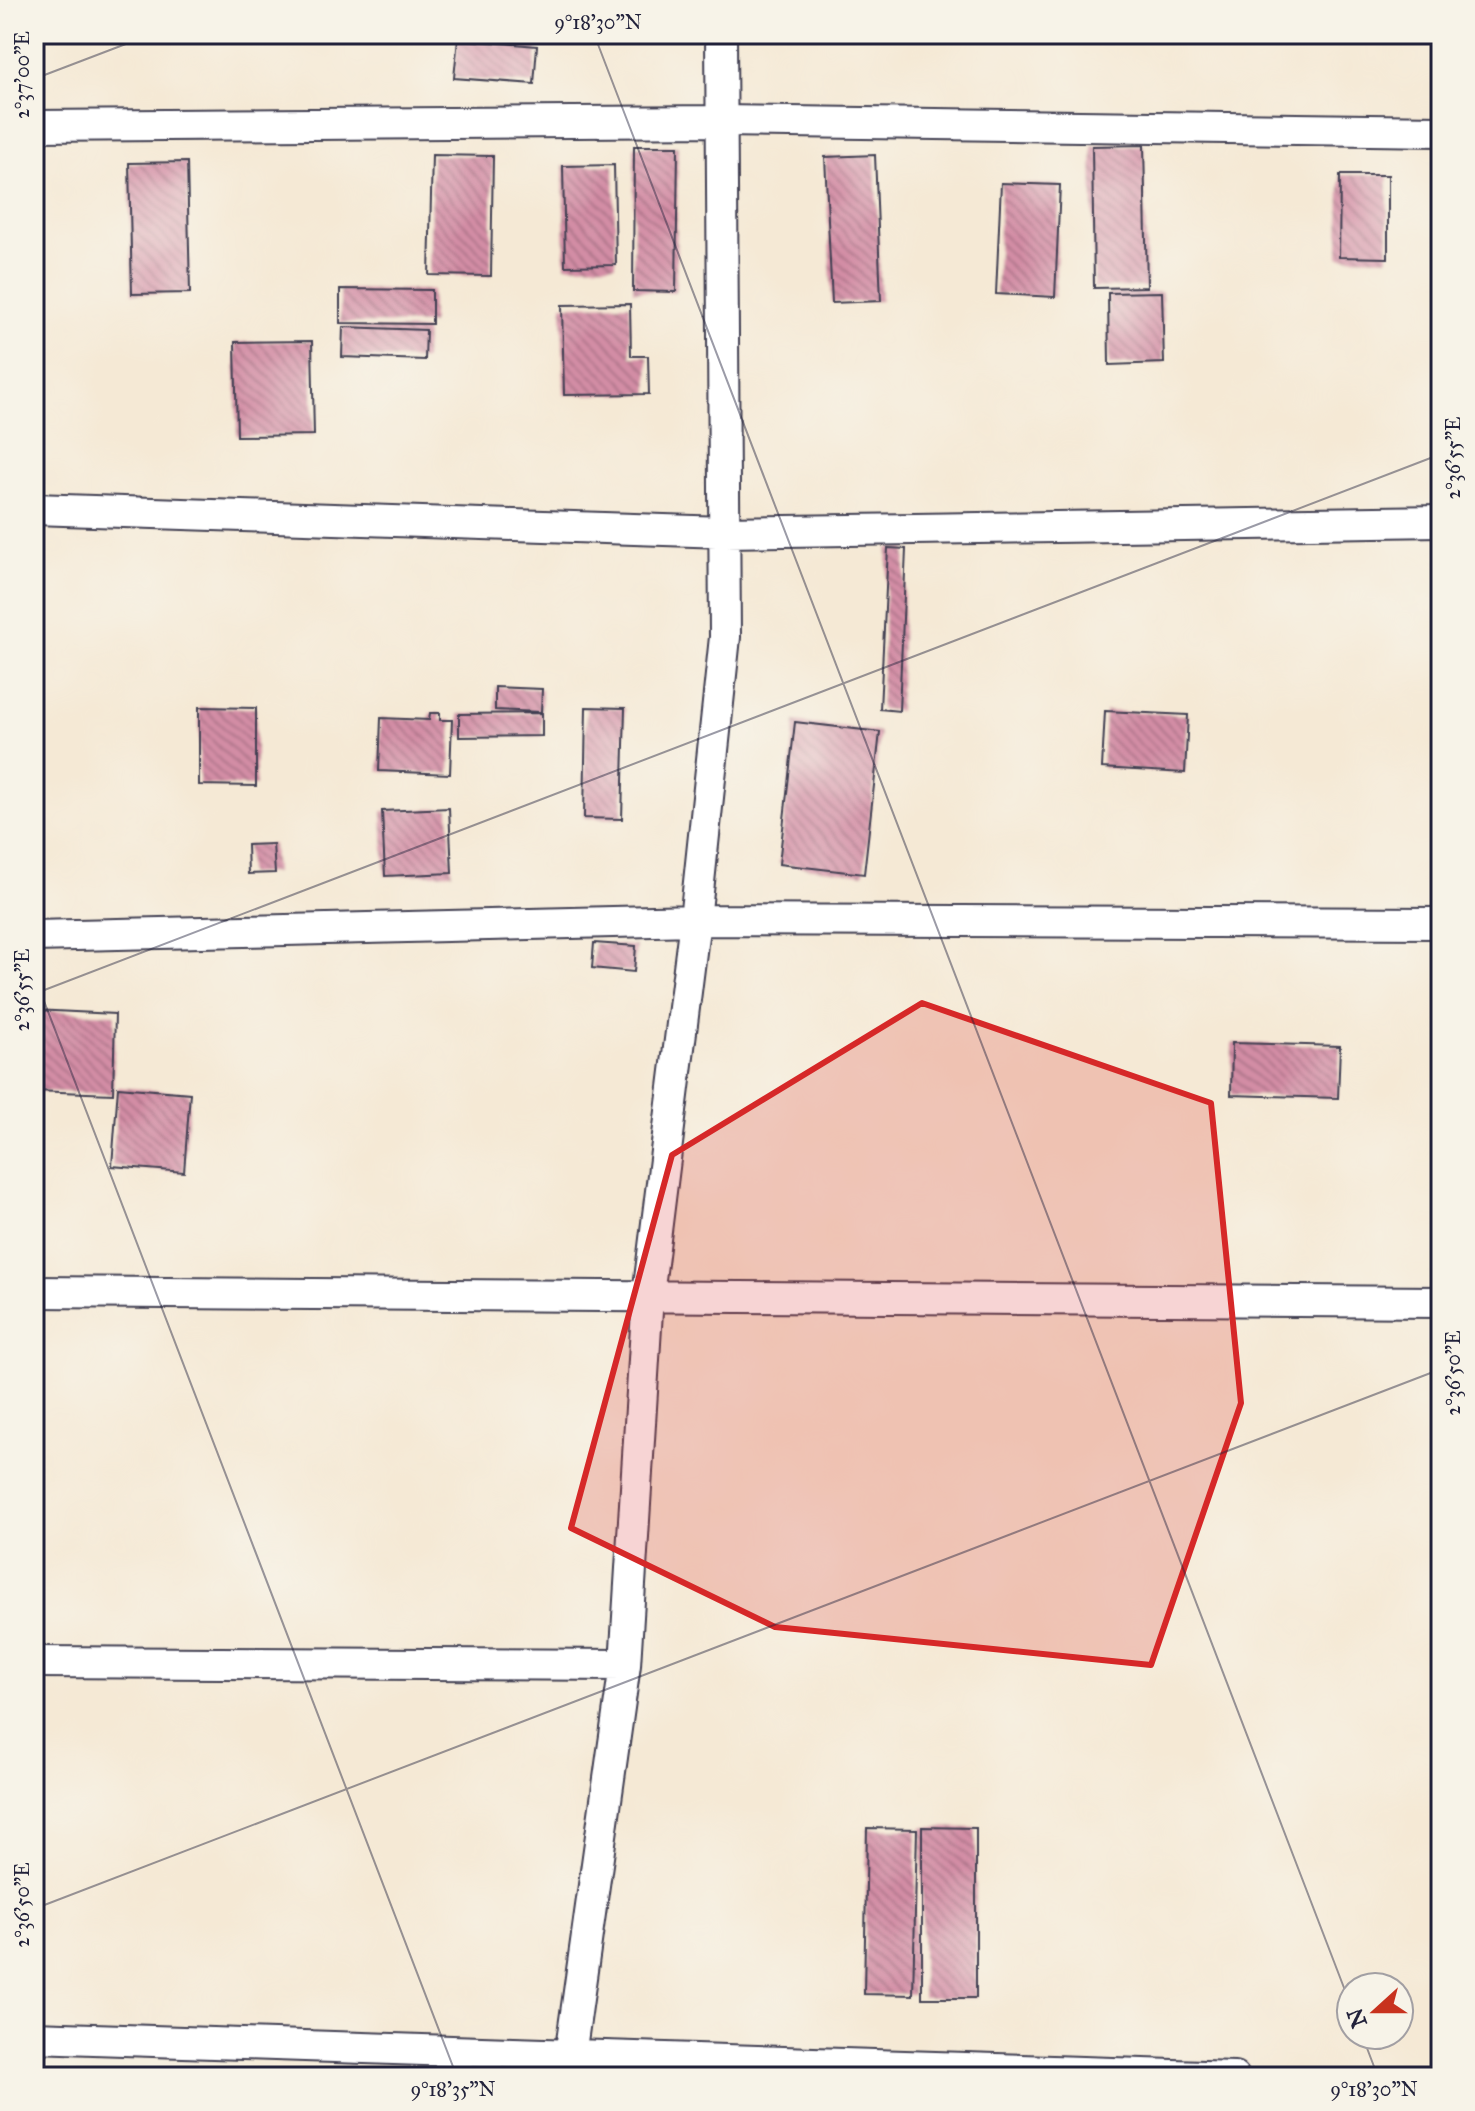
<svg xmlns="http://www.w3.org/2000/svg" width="1475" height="2111" viewBox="0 0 1475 2111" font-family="'IM FELL Great Primer',serif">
	<defs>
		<pattern id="building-back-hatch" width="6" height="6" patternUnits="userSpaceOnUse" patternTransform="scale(2)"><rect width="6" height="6" fill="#d38da5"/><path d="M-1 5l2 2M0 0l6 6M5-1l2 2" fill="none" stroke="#ab7388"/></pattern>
	</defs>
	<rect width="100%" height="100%" fill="#f7f3e8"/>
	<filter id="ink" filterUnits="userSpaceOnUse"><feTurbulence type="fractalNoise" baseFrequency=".0125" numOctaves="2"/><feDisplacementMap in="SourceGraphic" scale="16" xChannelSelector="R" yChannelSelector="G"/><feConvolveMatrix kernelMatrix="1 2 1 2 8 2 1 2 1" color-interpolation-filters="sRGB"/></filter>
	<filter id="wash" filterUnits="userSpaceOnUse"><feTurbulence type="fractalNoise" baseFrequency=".006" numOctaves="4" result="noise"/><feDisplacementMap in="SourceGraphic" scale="32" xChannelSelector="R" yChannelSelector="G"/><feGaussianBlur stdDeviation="1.8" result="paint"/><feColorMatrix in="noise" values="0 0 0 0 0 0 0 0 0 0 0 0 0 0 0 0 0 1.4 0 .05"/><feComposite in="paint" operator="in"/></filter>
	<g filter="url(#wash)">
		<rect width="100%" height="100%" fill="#f5e9d5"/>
		<g id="blocks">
			<!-- building -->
			<path fill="url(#building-back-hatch)" d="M1436 34H1441V87H1437Z
				M458 39 537 46 534 84 454 78Z
				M1144 145 1147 287 1094 288 1092 146Z
				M634 146H678L676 292 633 291Z
				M432 155 493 156 491 276 429 275Z
				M875 155 881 301 832 303 825 157Z
				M187 162 190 293 132 294 129 163Z
				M614 165 616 265 565 266 563 166Z
				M1340 175H1388V258L1339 257Z
				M1001 183 1060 185 1055 297 996 294Z
				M340 289 432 290V324L340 323Z
				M1162 292 1164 363 1109 365 1108 293Z
				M630 304 631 356H648L649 394 564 395 562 305Z
				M343 327 426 330 425 360 342 357Z
				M312 341 314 435 237 436 235 342Z
				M888 548 906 549 899 711 880 709Z
				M495 687 542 689 541 712 495 710Z
				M199 707 256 708V786L199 785Z
				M586 707 625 708 622 819 584 818Z
				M34 711H40L39 807 34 806Z
				M1105 711 1188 715 1185 773 1102 768Z
				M430 713H440V720H452L450 774 379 771 381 718 429 720Z
				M542 713V736L459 737V714Z
				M795 722 880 732 864 874 779 864Z
				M449 808 452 873 385 876 382 811Z
				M34 825 42 826 36 880H34Z
				M273 844 275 873 248 874 247 845Z
				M594 943 636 946 634 972 592 968Z
				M34 1010 115 1014 113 1094 34 1091Z
				M1232 1043 1340 1046 1338 1098 1231 1095Z
				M118 1087 190 1093 184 1172 112 1166Z
				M922 1827 976 1828V1998H922Z
				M867 1828 917 1829 913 1995 864 1994Z"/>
		</g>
	</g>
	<g filter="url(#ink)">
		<use href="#blocks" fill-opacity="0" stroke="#424052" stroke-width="2"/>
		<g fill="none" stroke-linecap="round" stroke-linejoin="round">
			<defs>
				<path id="minor" d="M34 126 722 121 1441 131
					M34 509 724 532 1441 521
					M34 936 695 920 1441 923
					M34 1292 1441 1302
					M34 1662 625 1665
					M34 2037 1234 2077
					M567 2077 625 1665 648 1295 695 920 725 637 721 34"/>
			</defs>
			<!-- minor casing -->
			<use href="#minor" stroke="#424052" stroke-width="34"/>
			<!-- minor -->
			<use href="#minor" stroke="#fff" stroke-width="30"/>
		</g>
	</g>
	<!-- marked area -->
	<path fill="#d62828" fill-opacity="0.2" stroke="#d62828" stroke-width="6" stroke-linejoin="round" d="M922 1003 1211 1103 1241 1403 1151 1665 775 1627 571 1528 672 1155Z"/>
	<!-- ticks -->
	<path fill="none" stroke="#22223b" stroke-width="2" stroke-opacity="0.45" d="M594 34 1351 2006M34 79 152 34M34 975 457 2077M34 994 1441 454M34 1909 1441 1369M1362 2035 1378 2077"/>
	<!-- margin -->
	<rect width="1475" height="2111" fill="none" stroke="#f7f3e8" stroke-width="88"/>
	<!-- north arrow -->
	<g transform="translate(1375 2011) rotate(249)"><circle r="38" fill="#f7f3e8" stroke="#a29fa3" stroke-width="2"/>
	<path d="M0-6L14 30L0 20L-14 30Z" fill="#c8321e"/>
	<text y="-12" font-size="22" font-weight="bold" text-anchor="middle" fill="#22223b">N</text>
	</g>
	<rect x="44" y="44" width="1387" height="2023" fill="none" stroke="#22223b" stroke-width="3"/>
	<g font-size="20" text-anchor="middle" fill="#22223b">
		<text x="598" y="29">9°18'30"N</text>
		<text transform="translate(22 75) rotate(-90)" y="7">2°37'00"E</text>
		<text transform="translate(1453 458) rotate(-90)" y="7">2°36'55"E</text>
		<text transform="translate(22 990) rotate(-90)" y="7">2°36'55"E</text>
		<text transform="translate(1453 1373) rotate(-90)" y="7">2°36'50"E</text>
		<text transform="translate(22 1905) rotate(-90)" y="7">2°36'50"E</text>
		<text x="453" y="2096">9°18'35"N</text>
		<text x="1374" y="2096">9°18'30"N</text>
	</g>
</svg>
